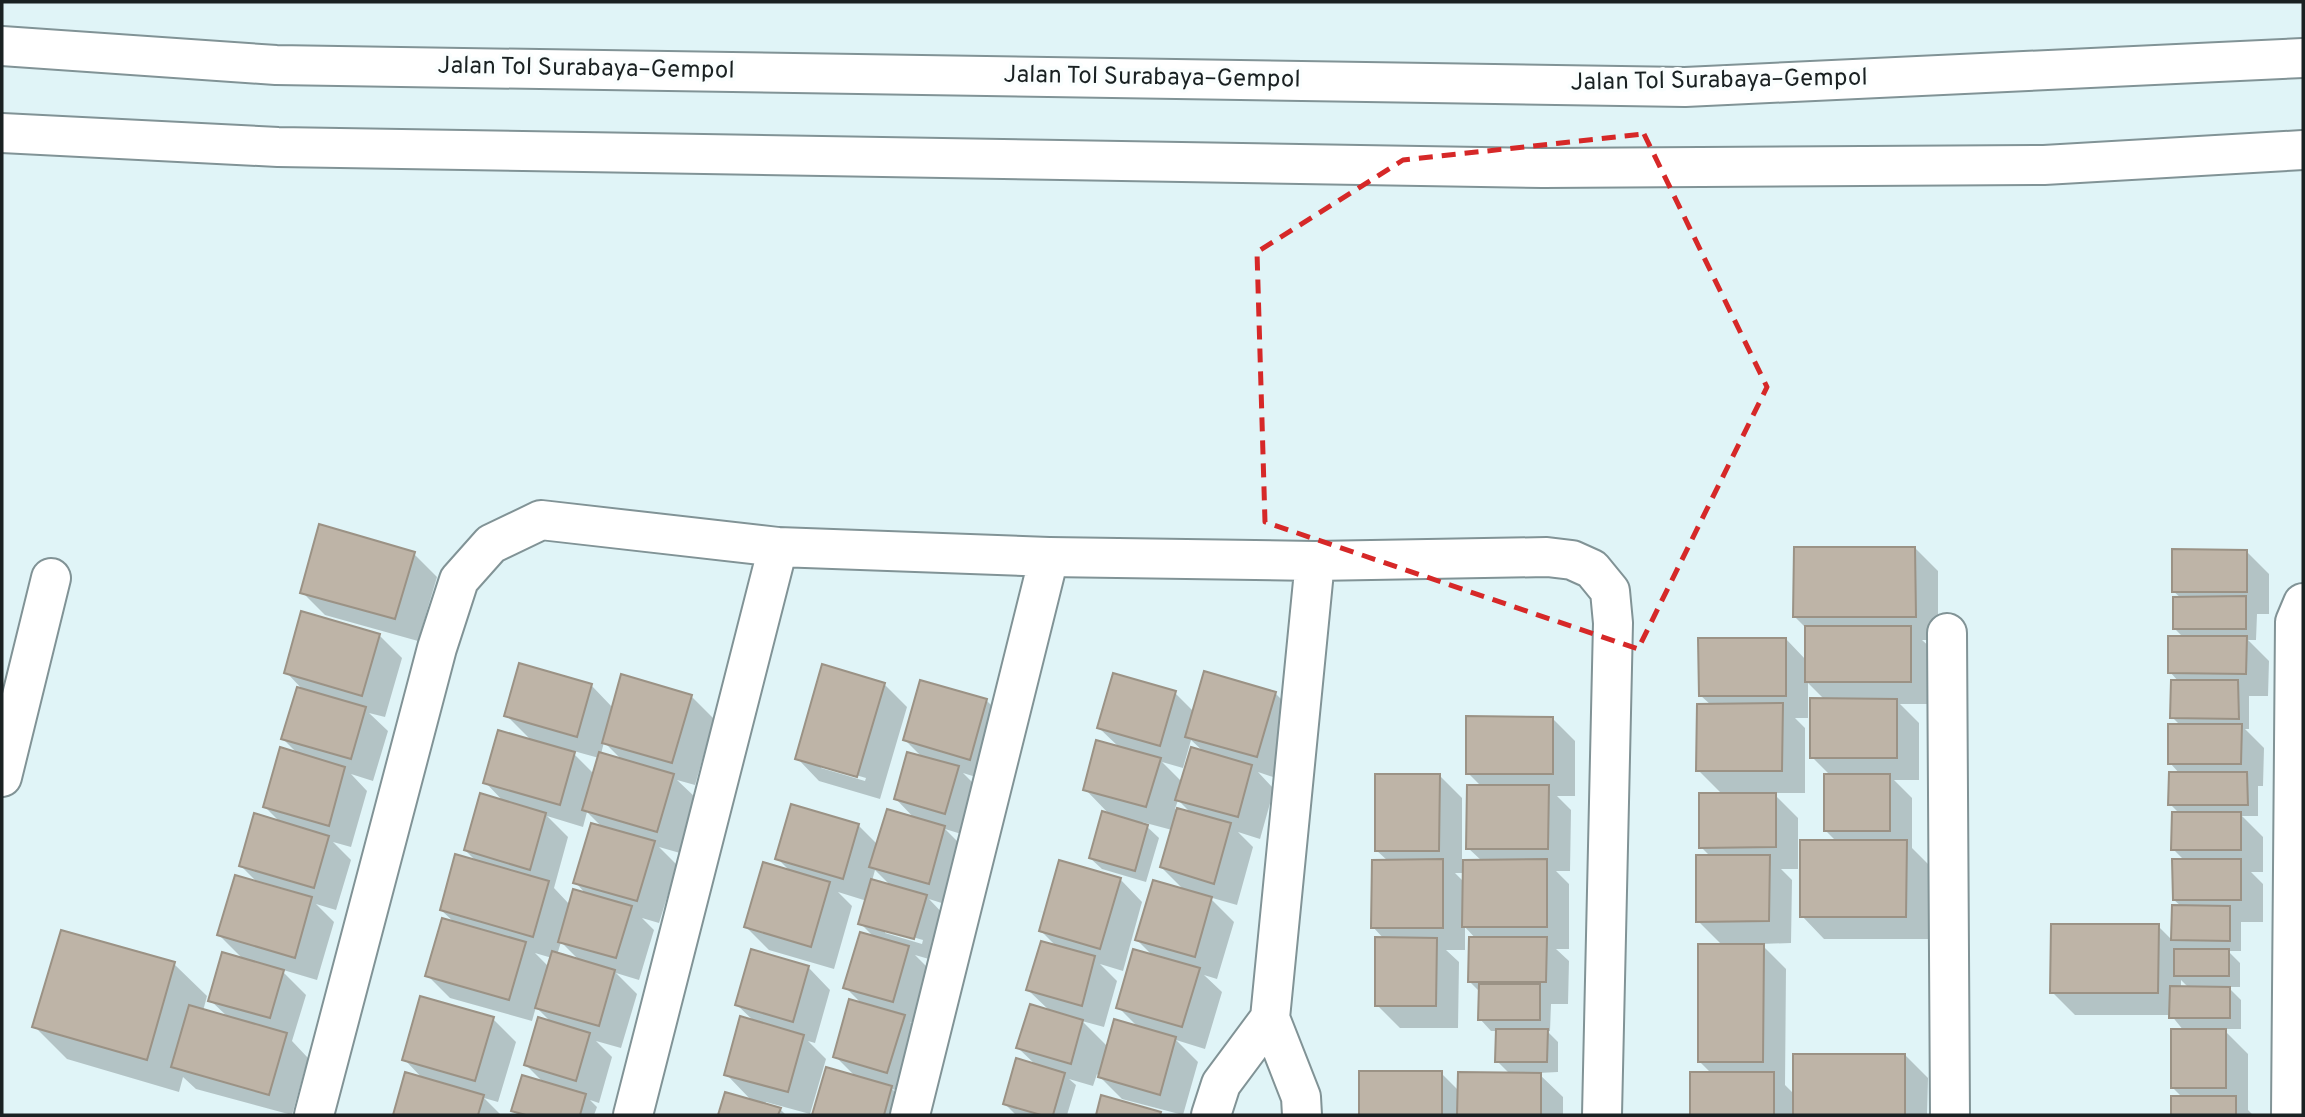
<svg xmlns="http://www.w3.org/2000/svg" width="2305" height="1117" viewBox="0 0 2305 1117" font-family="Overpass,sans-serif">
	<rect width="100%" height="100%" fill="#e0f4f7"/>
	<!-- shadow -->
	<path fill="#0003" fill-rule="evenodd" d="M1915 548 1938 571V640H1922L1933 650V704H1900L1919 723V780H1894L1912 798V848L1929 865 1928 939H1824L1802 916 1837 842 1825 830 1830 775 1812 757 1825 700 1808 683V718H1795L1805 728V793H1773L1798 818V869H1781L1792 880 1791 943 1761 944 1786 969 1785 1085 1795 1095 1905 1055 1928 1078 1927 1115H1692V1074H1712L1700 1062 1723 946 1698 921 1711 857 1701 847 1723 795 1698 770 1711 705 1700 695 1786 639 1806 660V628L1795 617Z
		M2246 551 2269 574V614H2257L2256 640H2248L2269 661 2268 696H2249V729H2245L2264 748 2263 786H2258V816H2242L2263 837V872H2251L2263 884V922H2241V951H2228L2240 963V987H2228L2241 1000V1029H2223L2248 1054V1110L2253 1115H2172L2173 1098H2183L2172 1087 2184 1031 2171 1015H2075L2052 992 2158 926 2173 941V907H2182L2174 900 2185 861 2173 849 2180 814 2170 804 2180 774 2170 763 2181 726 2172 717 2179 682 2170 672 2184 638 2175 629 2181 598 2173 591ZM2181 980 2189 988H2181Z
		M414 554 437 577 418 641 325 615 302 592Z
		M379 635 402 658 385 717 369 713 388 731 373 781 351 774 367 791 351 847 333 842 351 860 336 910 316 904 334 922 317 980 280 969 306 995 292 1041 308 1058 292 1115 196 1089 183 1077 179 1092 67 1059 34 1026 174 964 207 996 203 1011 229 1018 210 1000 245 961 219 935 259 884 241 866 282 824 265 807 299 755 283 739 305 692 286 672Z
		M884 684 907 707 880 799 819 781 797 758ZM821 765 866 778 865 781 821 768Z
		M591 685 613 708 691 696 714 719 695 785 677 780 696 798 680 853 659 847 677 865 659 923 642 918 654 930 639 980 616 973 637 994 621 1048 596 1041 612 1057 599 1103 590 1100 597 1107 594 1115H518L513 1110 544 1083 526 1065 553 1024 536 1007 532 1021 450 998 427 975 455 923 441 910 478 863 465 850 505 803 485 782 532 741 506 715ZM604 742 622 760 601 754ZM570 750 599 758 594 774ZM587 812 603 828 575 882 587 895 570 905 554 888 568 837 547 816 583 827ZM561 942 580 961 557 955ZM535 953 552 958 549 967Z
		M1175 693 1194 712 1275 693 1298 716 1279 779 1258 772 1274 789 1260 839 1238 832 1253 847 1237 905 1209 897 1234 922 1217 979 1204 975 1222 992 1205 1049 1176 1040 1198 1062 1183 1115 1122 1099 1097 1074 1093 1086 1069 1079 1076 1085 1067 1115H1016L1005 1104 1037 1066 1018 1048 1051 1012 1028 990 1058 948 1041 931 1120 879 1142 902 1123 971 1100 964 1117 981 1104 1027 1082 1021 1108 1047 1140 1029 1118 1007 1154 957 1137 940 1186 892 1161 867 1172 830 1142 822 1159 838 1146 882 1102 869 1090 858 1111 816 1085 789 1120 748 1099 728ZM1191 740 1204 752 1182 782 1162 762 1183 768ZM1178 800 1192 814 1175 809Z
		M986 700 1009 723 992 782 963 773 981 791 968 836 945 829 967 851 951 906 929 899 949 920 936 961 915 955 931 971 916 1024 910 1022 927 1039 910 1094 892 1089 914 1110 912 1115H814L827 1069 856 1077 835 1056 863 1005 845 987 875 938 860 923 867 901 838 892 852 906 834 969 769 950 746 927 791 872 777 858 858 825 878 845 916 820 896 799 923 758 905 740ZM875 870 892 887 872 881ZM885 929 923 940 922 944 885 933Z
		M1552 718 1575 741V796H1557L1571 810 1570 871H1556L1569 884V949H1556L1569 961 1568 1004H1551L1550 1031H1547L1558 1042V1072L1538 1073 1563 1097V1115H1361V1073H1441L1459 1091 1510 1074 1497 1061V1031H1491L1480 1019V992L1470 982 1476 939 1465 927V950H1446L1459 962 1458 1028H1400L1377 1005 1384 939 1373 927 1388 861 1376 850 1439 775 1462 798V862L1482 861 1468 848 1481 786 1468 773ZM1455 873H1464V882Z
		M808 967 830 990 815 1043 808 1041 826 1059 810 1114 766 1102 765 1105 780 1109 786 1115H720L726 1094 753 1102 726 1074 755 1022 737 1005Z
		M493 1019 516 1042 498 1102 484 1098 501 1115H394L406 1075 424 1080 404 1059Z"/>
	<!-- building -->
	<path fill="#beb4a7" stroke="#9b9285" stroke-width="2" d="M319 524 415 552 395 619 300 593Z
		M1794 547H1915L1916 617H1793Z
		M2172 549 2247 550V592H2172Z
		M2246 596V629H2173V597Z
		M301 611 380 634 362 696 284 673Z
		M1805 626H1911V682H1805Z
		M2168 636H2247L2246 674 2168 673Z
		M1698 638H1786V696H1699Z
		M519 663 592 684 577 737 504 716Z
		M822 664 885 683 857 777 795 759Z
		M1204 671 1276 692 1257 757 1185 737Z
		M1113 673 1176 691 1160 746 1097 728Z
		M621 674 692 695 672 763 602 743Z
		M920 680 987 699 970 760 903 740Z
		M2171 680H2238L2239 719 2170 718Z
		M297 687 366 707 351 759 281 739Z
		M1810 698 1897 699V758H1810Z
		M1783 703 1782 771H1696L1697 704Z
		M1466 716 1553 717V774H1466Z
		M2168 724H2242L2241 764H2168Z
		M498 730 575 752 560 805 483 783Z
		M1096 740 1161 758 1146 807 1083 790Z
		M280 747 345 767 329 826 263 807Z
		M1191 747 1252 765 1238 817 1175 800Z
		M599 752 674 774 657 832 582 810Z
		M907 752 959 766 945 814 894 799Z
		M2169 772H2247L2248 805H2168Z
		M1375 774H1440L1439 851H1375Z
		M1824 774H1890V831H1824Z
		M1467 785H1549L1548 849H1466Z
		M480 793 546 813 530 870 464 850Z
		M1699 793H1776V847L1699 848Z
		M791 804 859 824 843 879 775 859Z
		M1177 808 1231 823 1214 884 1160 867Z
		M887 809 945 826 929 884 869 867Z
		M1102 811 1148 825 1135 871 1089 858Z
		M2172 812H2241V850H2171Z
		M254 813 329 836 314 888 239 866Z
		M591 823 655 841 637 901 573 883Z
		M1800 840H1907L1906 917H1800Z
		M455 854 549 881 533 937 440 910Z
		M1696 855H1770L1769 921 1696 922Z
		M1443 859V928H1371L1372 860Z
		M1547 859V927H1462L1463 860Z
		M2172 859H2241V900H2173Z
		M1059 860 1121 878 1100 949 1039 931Z
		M763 862 830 882 811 947 744 927Z
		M235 875 312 897 295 958 217 935Z
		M871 879 927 895 914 939 858 924Z
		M1153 880 1212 897 1195 957 1135 940Z
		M573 889 632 906 616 958 558 942Z
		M2172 905 2230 906V941L2171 940Z
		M442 918 526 942 509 1000 425 976Z
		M2051 924H2159L2158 993H2050Z
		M61 930 175 962 147 1060 32 1027Z
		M860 932 909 946 893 1002 843 988Z
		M1375 937 1437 938 1436 1006H1375Z
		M1469 937H1547L1546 982H1468Z
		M1041 941 1095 956 1082 1006 1026 990Z
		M1698 944H1764L1763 1062H1698Z
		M751 949 809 966 793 1022 735 1005Z
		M1133 949 1200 968 1182 1027 1116 1008Z
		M2174 949H2229V976H2174Z
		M552 951 615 970 599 1026 535 1008Z
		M222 952 284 970 270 1018 208 1001Z
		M1479 984H1540V1020H1478Z
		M2170 986 2230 987V1018H2169Z
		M420 996 494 1017 475 1081 402 1060Z
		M849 999 905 1015 887 1073 833 1057Z
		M1030 1004 1083 1020 1071 1064 1016 1048Z
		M189 1005 287 1033 269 1095 171 1067Z
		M740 1016 804 1035 788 1092 724 1075Z
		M538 1017 590 1033 576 1081 524 1065Z
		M1114 1019 1176 1037 1160 1095 1098 1077Z
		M1496 1029H1548L1547 1062H1495Z
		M2171 1029H2226V1088H2171Z
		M1793 1054H1905V1115H1793Z
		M1016 1058 1065 1073 1053 1115H1041L1003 1104Z
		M826 1067 892 1086 884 1115H812Z
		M1359 1071H1442V1115H1359Z
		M405 1072 484 1095 478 1115H393Z
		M1458 1072 1541 1073V1115H1457Z
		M1690 1072H1774V1115H1690Z
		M522 1075 586 1094 580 1115H526L511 1111Z
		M725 1092 781 1108 778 1115H718Z
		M1101 1095 1161 1112 1160 1115H1096Z
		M2171 1096H2236V1115H2171Z"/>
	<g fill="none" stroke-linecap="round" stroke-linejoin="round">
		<defs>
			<path id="minor" d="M1947 633 1950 1115
				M2 777 51 578
				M314 1115 437 648 459 580 491 544 541 520 778 547 1049 557 1315 561 1547 557 1572 560 1592 569 1610 591 1613 623 1602 1115
				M633 1115 778 547
				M910 1115 1049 557
				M1211 1115 1221 1084 1270 1018
				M1302 1115 1301 1097 1270 1018 1315 561
				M2291 1115 2295 622 2303 603"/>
			<path id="motorway" d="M2 46 276 65 1685 87 2303 58
				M2 133 278 147 1543 168 2044 165 2303 150"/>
		</defs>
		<!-- minor casing -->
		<use href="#minor" stroke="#819396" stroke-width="42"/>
		<!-- motorway casing -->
		<use href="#motorway" stroke="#819396" stroke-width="42"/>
		<!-- minor -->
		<use href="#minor" stroke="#fff" stroke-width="38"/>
		<!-- motorway -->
		<use href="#motorway" stroke="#fff" stroke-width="38"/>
	</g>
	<!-- marked area -->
	<path fill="none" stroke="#d62828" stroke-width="5" stroke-dasharray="14 9" stroke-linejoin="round" d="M1644 134 1767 387 1638 649 1265 522 1257 252 1403 160Z"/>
	<g text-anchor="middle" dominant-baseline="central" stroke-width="7" stroke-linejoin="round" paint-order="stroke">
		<!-- street labels -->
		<g font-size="24" fill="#1a2122" stroke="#fafefe">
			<text transform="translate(586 69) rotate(1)">Jalan Tol Surabaya–Gempol</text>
			<text transform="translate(1152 78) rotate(1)">Jalan Tol Surabaya–Gempol</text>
			<text transform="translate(1719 81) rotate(-1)">Jalan Tol Surabaya–Gempol</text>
		</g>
	</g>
	<!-- border -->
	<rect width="2305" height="1117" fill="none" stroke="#1a2122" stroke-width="7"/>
</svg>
